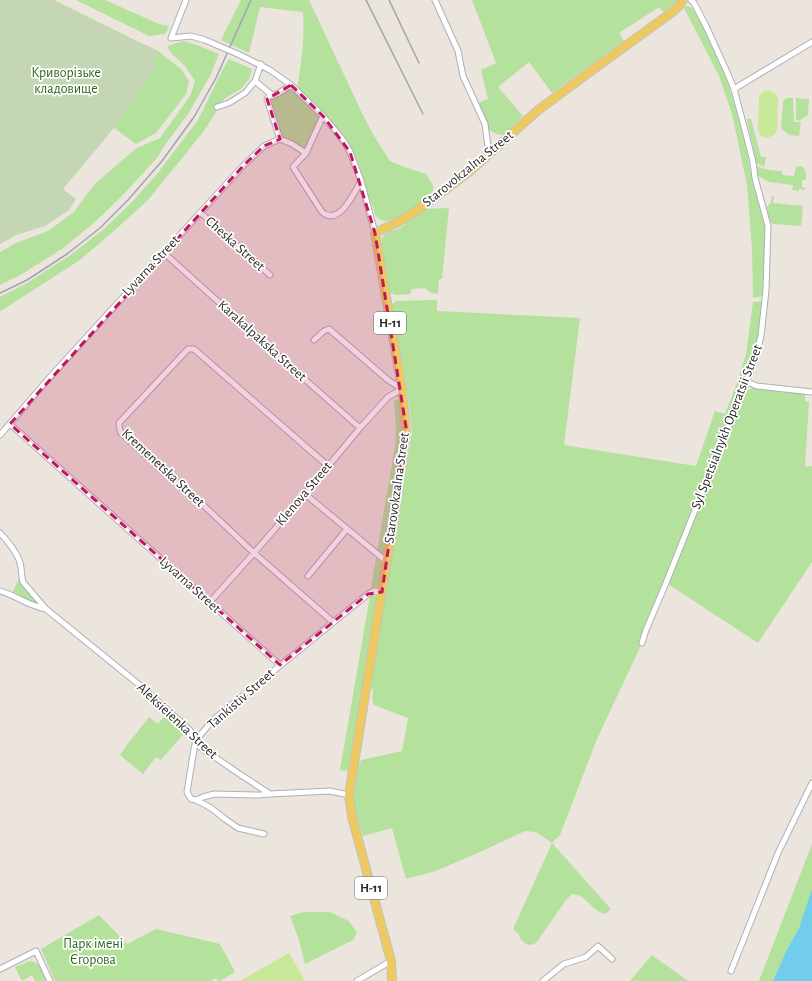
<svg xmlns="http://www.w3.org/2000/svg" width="812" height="981" viewBox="0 0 812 981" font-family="'Alegreya Sans',sans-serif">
	<rect width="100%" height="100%" fill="#ece5dd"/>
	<!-- green -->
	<path fill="#b4e19b" d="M76 0H105L159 24 169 26 165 34 149 36Z
		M241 0H309L362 113 374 136 388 158 390 161 404 167 426 174 433 185V191L427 198 397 218 385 221 379 219 375 215 373 207 361 181 350 152 323 116 306 153 280 139 267 99 291 85 297 90C301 64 305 38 303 12L260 7 249 53 221 40Z
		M472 0H677L675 3 664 12 659 7 619 33 624 41 552 93 529 62 498 87 523 116 503 135 497 134 489 130 478 103 488 99 481 70 496 63Z
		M686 6 690 7 694 10 711 42 725 73 745 140 752 179 765 226 763 296 753 298 752 248 747 185 732 114 719 76 684 8Z
		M183 41 197 45 219 54 210 76 188 114 165 145 157 158 123 195 95 222 62 249 22 274 0 285V252L16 243 48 231 74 212 87 194 95 184 120 162 137 148 160 138 190 96 195 81 185 66 171 53 167 46Z
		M157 50 182 70 189 82 186 94 156 133 136 144 114 128 157 65Z
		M229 59 252 69 249 79 241 89 225 98 204 131 148 200 115 230 80 260 4 309 0 311V297L27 283 69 256 103 230 131 203 157 174 198 120 222 71Z
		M787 98H793L794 122H801L799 136 789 135 781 128 783 102 785 99Z
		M796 98 809 99 808 115 799 121 796 120Z
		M747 119H751L761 157H766L765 163 764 167 756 163Z
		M756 166C765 170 773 171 782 171V175L794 176 796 167 801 166C807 169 806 175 806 180H802V187L805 188V190L799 189V191L792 190 793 185 769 182 758 176Z
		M772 196H774L773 203 803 206 801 226 773 224 769 221 766 209 771 202Z
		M449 208 442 279H439L438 294 431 293 425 288 412 289 410 294 396 295 389 292 381 246 382 238 386 233 390 231 395 230 403 226 410 219 425 209Z
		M437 300V311L580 318 564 445 696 466 715 411 725 414 737 383 746 354 753 302 764 301 760 335 752 362 642 643 597 739 560 835 552 843 611 909 606 914C596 913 589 902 582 897 579 895 576 895 572 894L566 900 539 939C538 940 535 944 534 944 527 947 519 940 519 934L513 929 552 843 536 832 525 831 482 851 436 871 406 879 392 828 363 836 356 815 353 800 358 767 360 763 361 760 402 751 408 718 374 705 372 700 373 691 371 686 392 544 412 433 407 389 392 304 396 301Z
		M753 388 805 393V401L809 402 805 467 812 466V562L758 643 668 584 743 396 747 390Z
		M394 400H399L404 427 384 554 383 555 381 554 377 551 395 447 396 428Z
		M376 558 382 563 380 584 378 586 371 588Z
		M19 578 26 590 40 604 38 606 12 594Z
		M372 595 377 596 349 771 340 770 370 596Z
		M166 714 186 731 161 760 156 757 143 774 120 755 127 745 149 717 158 724Z
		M812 844V914L803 917 799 928 787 949 773 981H759Z
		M304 912H330L349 921 357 933 353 940 305 964 299 940 290 916Z
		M99 915 127 944 156 929 220 944 235 972 220 981H218L216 978 211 981H55L41 949Z
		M652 955 688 981H630Z
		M30 961C41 963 43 972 47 981H35L32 975 22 981 15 967Z"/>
	<!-- cemetery -->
	<path fill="#c5d6b4" d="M0 0H54L137 41 157 50V65L114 128 63 189 76 199 69 210 45 226 16 235 0 244Z"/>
	<!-- pitch -->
	<path fill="#c7e897" d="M764 91C771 89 777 93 778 100L777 130 774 135 767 138C763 137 759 135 758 130L759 98 761 94Z
		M289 953 305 981H240Z"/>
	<!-- water -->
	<path fill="#72cdec" d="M812 889V981H773L787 949 799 928Z"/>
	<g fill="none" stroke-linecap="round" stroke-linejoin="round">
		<defs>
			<path id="minor" d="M186 0 171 38 191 36 205 40
				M435 0 458 51 463 76 485 124 489 154
				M240 55 270 70 291 85 323 116 343 140 350 152 361 181 375 233
				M255 81 273 96
				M734 89 812 42
				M217 107 229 103 245 93 255 81 261 64
				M323 116 306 153 293 167 322 212C339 227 354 193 361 181
				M280 139 267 99 269 97 279 93 291 85
				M201 213 270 275
				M164 253 300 375 360 428
				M747 382 757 386 812 392
				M10 424 280 665
				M0 435 51 376 243 166 264 146 280 139 292 144 306 153
				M328 466 194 349H188L119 423C119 427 119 429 121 433L163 471 199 501 254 553 333 622
				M305 494 386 561
				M0 533C7 540 18 554 20 563 22 570 21 576 23 582L46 609
				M308 576 347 529
				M0 591C17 596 29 606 46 609L142 687 190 730 200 747 238 773 270 794 330 791 349 795
				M210 602 254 553 305 494 360 428 388 397 402 389 388 380 329 329 324 331 314 340
				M642 643 646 630 666 583 754 362 761 336 766 290 768 226 755 178 753 162 747 138 734 89 727 72 706 26 694 3 691 0
				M270 794 257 795 214 794 203 797 196 800 191 799 187 792 194 749 196 740 213 720 368 594 374 591 382 592
				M196 800 211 808 225 819 238 828 264 834
				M0 969 36 951 50 981
				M731 971 778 853 812 783
				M357 981 391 961
				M543 981 564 964 586 957 598 946 612 959"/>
			<path id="primary" d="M392 981 391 961 352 817 349 795 398 490 406 432 402 389 375 233 398 222 416 211 449 187 470 171 537 111 591 71 671 13 678 7 683 0"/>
		</defs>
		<!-- minor casing -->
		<use href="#minor" stroke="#adb0ba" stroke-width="7"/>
		<!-- primary casing -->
		<use href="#primary" stroke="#c3c3c3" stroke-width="10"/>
		<!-- minor -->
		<use href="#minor" stroke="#fff" stroke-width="5"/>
		<!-- primary -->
		<use href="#primary" stroke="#edca61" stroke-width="8"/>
		<!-- rail -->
		<path stroke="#a0a3b4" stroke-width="1.5" d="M366 0 423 114
			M389 0 419 63
			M0 293 27 280 67 254 100 228 128 200 162 161 194 117 216 78 251 0"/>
		<defs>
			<path id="minor-bridge" d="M205 40 240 55"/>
		</defs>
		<!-- minor-bridge casing -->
		<use href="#minor-bridge" stroke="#adb0ba" stroke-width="7" stroke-linecap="butt"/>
		<!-- minor-bridge -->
		<use href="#minor-bridge" stroke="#fff" stroke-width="5"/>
	</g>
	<!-- marked area -->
	<path fill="#c2185b" fill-opacity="0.2" stroke="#c2185b" stroke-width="3" stroke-dasharray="8 5" stroke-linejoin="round" d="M291 85 323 116 350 152 375 233 406 427 382 592 368 594 280 665 10 424 243 166 264 146 280 139 267 99Z"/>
	<g text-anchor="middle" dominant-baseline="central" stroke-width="3.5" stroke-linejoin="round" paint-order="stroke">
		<!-- shield labels -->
		<g fill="#fff" stroke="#6a6a6a" stroke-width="1">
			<rect x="374" y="312" width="32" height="22" rx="3"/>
			<rect x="355" y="877" width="32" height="22" rx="3"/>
		</g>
		<g font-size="13" font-weight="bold" fill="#2a2a2a">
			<text x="390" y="323">Н-11</text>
			<text x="371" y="888">Н-11</text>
		</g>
		<!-- park labels -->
		<g font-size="14" fill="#2c661c" stroke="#fff">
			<text x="66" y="73">Криворізьке<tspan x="66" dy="16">кладовище</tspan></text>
			<text x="93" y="944">Парк імені<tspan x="93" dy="16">Єгорова</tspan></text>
		</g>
		<!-- street labels -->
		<g font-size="14" fill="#2a2a2a" stroke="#fff">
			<text transform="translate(468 169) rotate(-39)">Starovokzalna Street</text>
			<text transform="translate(235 244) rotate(42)">Cheska Street</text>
			<text transform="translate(151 266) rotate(-47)">Lyvarna Street</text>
			<text transform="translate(262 341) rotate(42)">Karakalpakska Street</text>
			<text transform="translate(727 427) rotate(-69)">Syl Spetsialnykh Operatsii Street</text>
			<text transform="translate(163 468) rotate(43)">Kremenetska Street</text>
			<text transform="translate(397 488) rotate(-82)">Starovokzalna Street</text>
			<text transform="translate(304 494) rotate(-50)">Klenova Street</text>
			<text transform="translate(190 585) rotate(42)">Lyvarna Street</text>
			<text transform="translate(241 699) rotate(-41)">Tankistiv Street</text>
			<text transform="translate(177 721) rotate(43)">Aleksieienka Street</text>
		</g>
	</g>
</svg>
